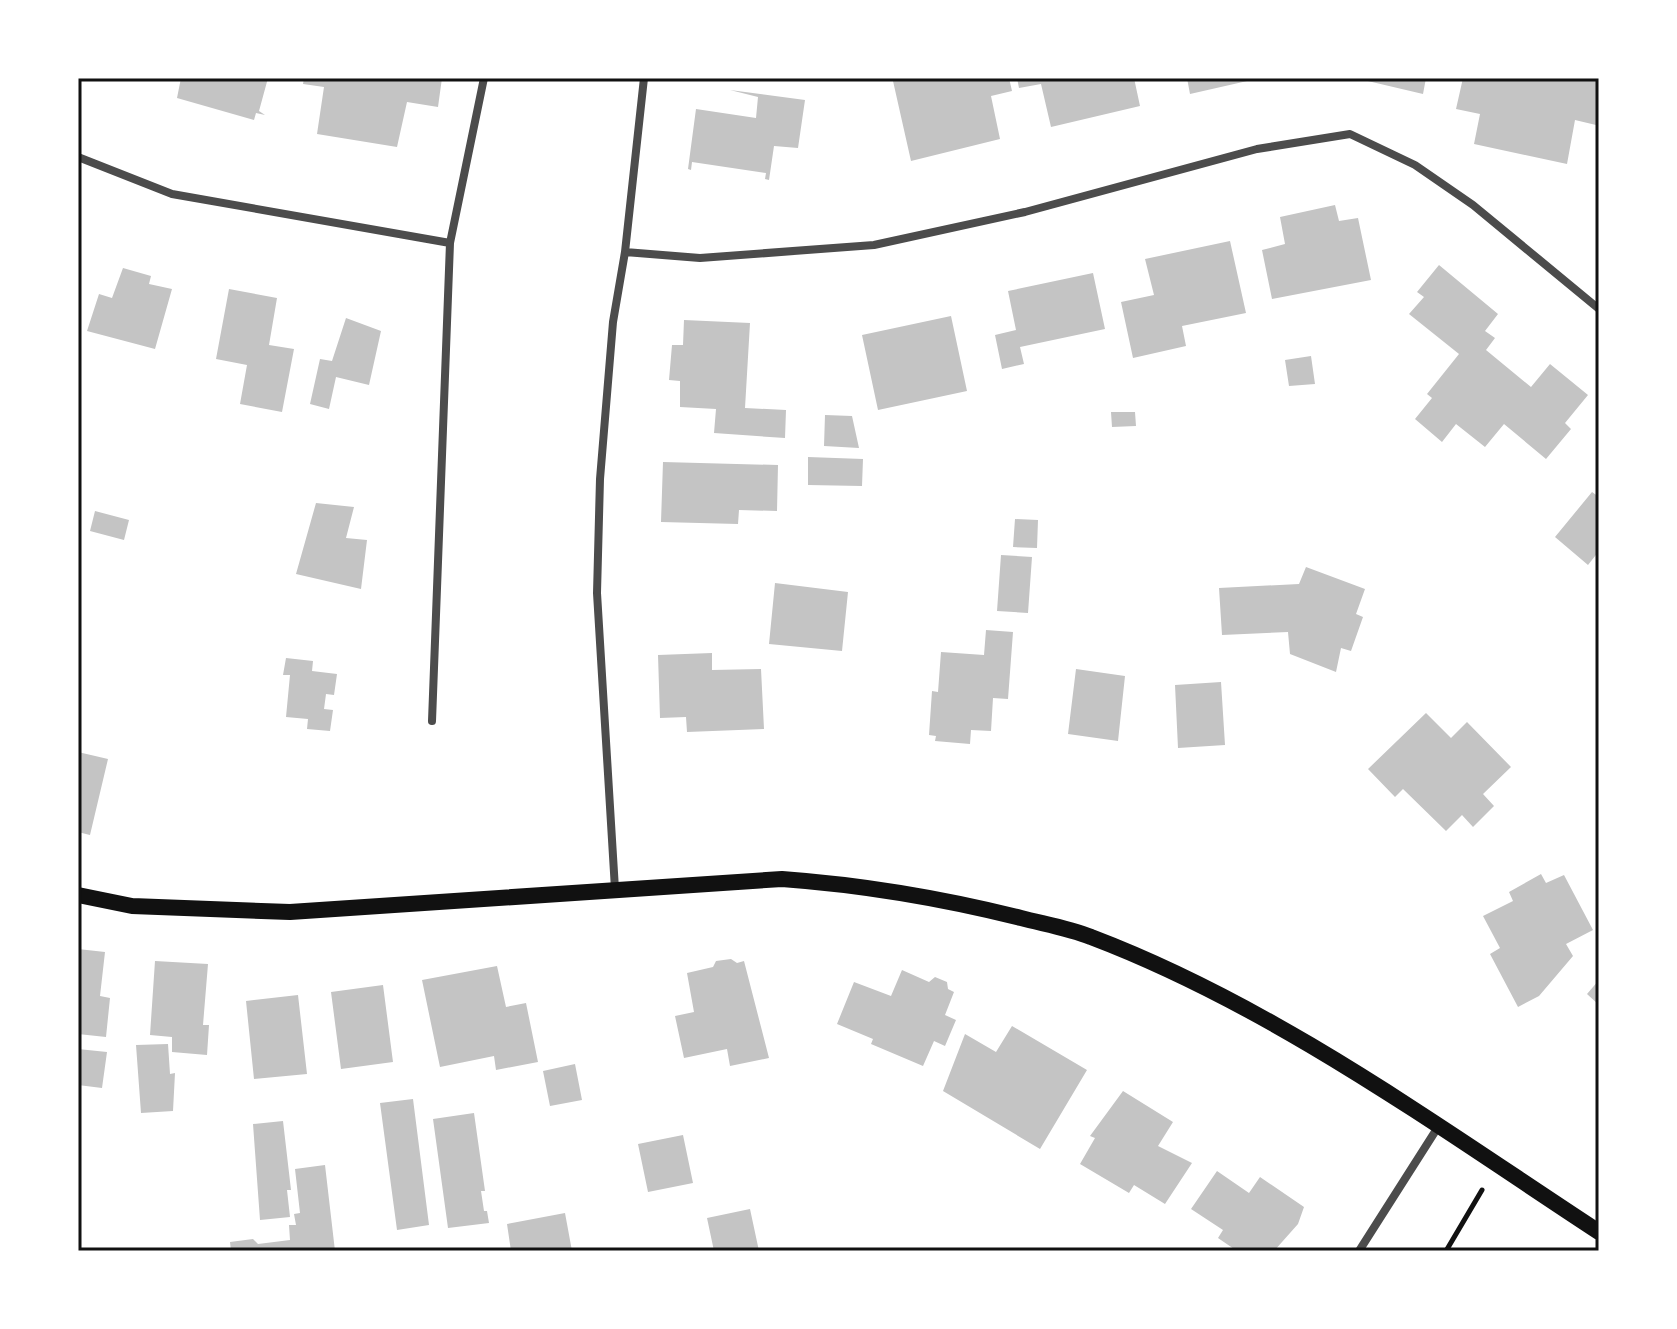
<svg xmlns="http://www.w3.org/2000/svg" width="1677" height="1329" viewBox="0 0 1677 1329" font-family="'Space Grotesk',sans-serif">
	<rect width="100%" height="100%" fill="#fff"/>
	<!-- building -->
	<path fill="#c4c4c4" d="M181 78H268L259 111 265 115 256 113 254 120 177 98Z
		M304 78H442L438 107 407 102 397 147 317 134 324 87 303 84Z
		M908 78H1009L1012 91 991 96 1000 139 911 161 893 81Z
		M1017 78H1134L1140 106 1051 127 1041 84 1019 88Z
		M1187 78H1256V79L1190 94Z
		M1355 78H1426L1423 94Z
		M1463 78H1583L1599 81 1596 125 1575 120 1567 164 1474 144 1480 114 1456 109Z
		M730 90 805 100 798 148 774 146 769 180 765 179 766 173 692 162 691 170 688 169 696 109 756 118 758 97Z
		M1335 205 1339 221 1358 218 1371 280 1272 299 1262 250 1285 244 1280 217Z
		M1230 241 1246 313 1182 326 1186 346 1133 358 1121 302 1154 295 1145 259Z
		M1439 265 1498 314 1485 331 1495 338 1486 350 1531 387 1550 364 1588 395 1565 423 1571 429 1546 459 1504 424 1485 447 1456 424 1442 442 1415 419 1432 398 1427 394 1459 354 1409 314 1424 297 1417 292Z
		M123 268 151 276 149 284 172 289 155 349 87 331 99 294 112 298Z
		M1093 273 1105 329 1020 347 1024 364 1002 369 995 335 1016 330 1008 291Z
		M229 289 277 298 269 345 294 349 282 412 240 404 247 365 216 359Z
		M951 316 967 391 878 410 862 335Z
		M346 318 381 331 369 385 336 377 329 409 310 404 320 359 332 361Z
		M684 320 750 323 745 408 786 410 785 438 714 433 716 409 680 407V381L669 380 672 345H683Z
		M1311 356 1315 384 1289 386 1285 360Z
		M1111 412H1135L1136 426 1112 427Z
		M825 415 852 416 859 448 824 446Z
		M808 457 863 459 862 486 808 485Z
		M663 462 778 465 777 511 739 510 738 524 661 522Z
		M1592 492 1599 497V551L1588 565 1555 537Z
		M316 503 354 507 346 538 367 540 361 589 296 574Z
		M95 511 129 520 124 540 90 531Z
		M1015 519 1038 520 1037 548 1013 547Z
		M1001 555 1032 557 1028 613 997 611Z
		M1306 567 1365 589 1356 614 1363 617 1351 651 1341 648 1336 672 1290 654 1288 632 1222 635 1219 588 1299 584Z
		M775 583 848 592 842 651 769 644Z
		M986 630 1013 632 1008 699 993 698 991 731 971 730 970 744 935 741 936 736 929 735 932 691 938 692 941 652 984 655Z
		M712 653V670L761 669 764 729 687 732 686 717 660 718 658 655Z
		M286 658 313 661 312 671 337 674 334 695 326 694 324 709 333 710 330 731 307 729 308 719 286 717 290 675H283Z
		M1076 669 1125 676 1118 741 1068 734Z
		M1221 682 1225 745 1178 748 1175 685Z
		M1426 713 1451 738 1467 722 1511 767 1483 794 1494 806 1473 827 1462 815 1446 831 1403 789 1395 797 1368 769Z
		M78 752 108 759 90 835 78 832Z
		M1541 874 1546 883 1564 875 1593 930 1566 944 1573 956 1539 996 1518 1007 1490 954 1500 948 1483 916 1513 901 1509 892Z
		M78 949 105 952 100 996 110 998 106 1037 78 1034Z
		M731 959 737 963 744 961 769 1058 730 1066 727 1049 684 1058 675 1016 694 1012 687 973 713 967 716 961Z
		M155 961 208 964 203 1025H209L207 1055 172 1052V1037L150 1035Z
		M497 966 506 1007 526 1003 538 1062 496 1070 494 1056 440 1067 422 980Z
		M902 970 929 982 935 977 947 982 948 989 954 992 945 1015 956 1020 945 1046 934 1041 923 1066 871 1044 873 1039 837 1024 854 982 891 996Z
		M1599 980V1005L1587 994Z
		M383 985 393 1062 341 1069 331 992Z
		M298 995 307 1074 254 1079 246 1001Z
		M1012 1026 1087 1070 1040 1149 943 1091 965 1034 996 1052Z
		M168 1044 170 1074 175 1073 173 1111 141 1113 136 1045Z
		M78 1049 107 1052 102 1088 78 1085Z
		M575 1064 582 1100 550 1106 543 1071Z
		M1123 1091 1173 1122 1158 1146 1192 1163 1165 1204 1134 1185 1129 1193 1080 1164 1095 1138 1090 1136Z
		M413 1099 429 1225 397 1230 380 1103Z
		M474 1113 485 1191H481L484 1211H487L489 1223 448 1228 433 1119Z
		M283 1121 291 1190H287L290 1217 260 1220 253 1124Z
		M683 1135 693 1183 648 1192 638 1144Z
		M325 1165 335 1251H231L230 1242 253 1239 258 1244 290 1240 289 1225H296L294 1214 300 1213 295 1169Z
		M1217 1171 1249 1193 1260 1177 1304 1207 1298 1224 1274 1251H1237L1218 1238 1223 1230 1191 1209Z
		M750 1209 759 1251H714L707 1218Z
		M565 1213 572 1251H511L507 1224Z"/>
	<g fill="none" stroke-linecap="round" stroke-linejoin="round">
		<!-- path -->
		<path stroke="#111" stroke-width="5" d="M1446 1251 1482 1190"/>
		<!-- minor -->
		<path stroke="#4c4c4c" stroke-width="8" d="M78 157 172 194 450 243
			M625 252 700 258 874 245 1025 212 1257 149 1350 134 1415 165 1473 205 1599 309
			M432 721 450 243 484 78
			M615 889 597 593 600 479 613 322 625 252 644 78
			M1359 1251 1438 1127"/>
		<!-- secondary -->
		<path stroke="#111" stroke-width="16" d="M78 895 132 906 290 912 782 879C864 885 941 898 1021 918 1044 924 1069 928 1091 937 1273 1006 1437 1126 1599 1232"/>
	</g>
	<!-- border -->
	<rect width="1677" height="1329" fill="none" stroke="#ffffff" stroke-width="160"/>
	<rect x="80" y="80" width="1517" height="1169" fill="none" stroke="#111" stroke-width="3"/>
</svg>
